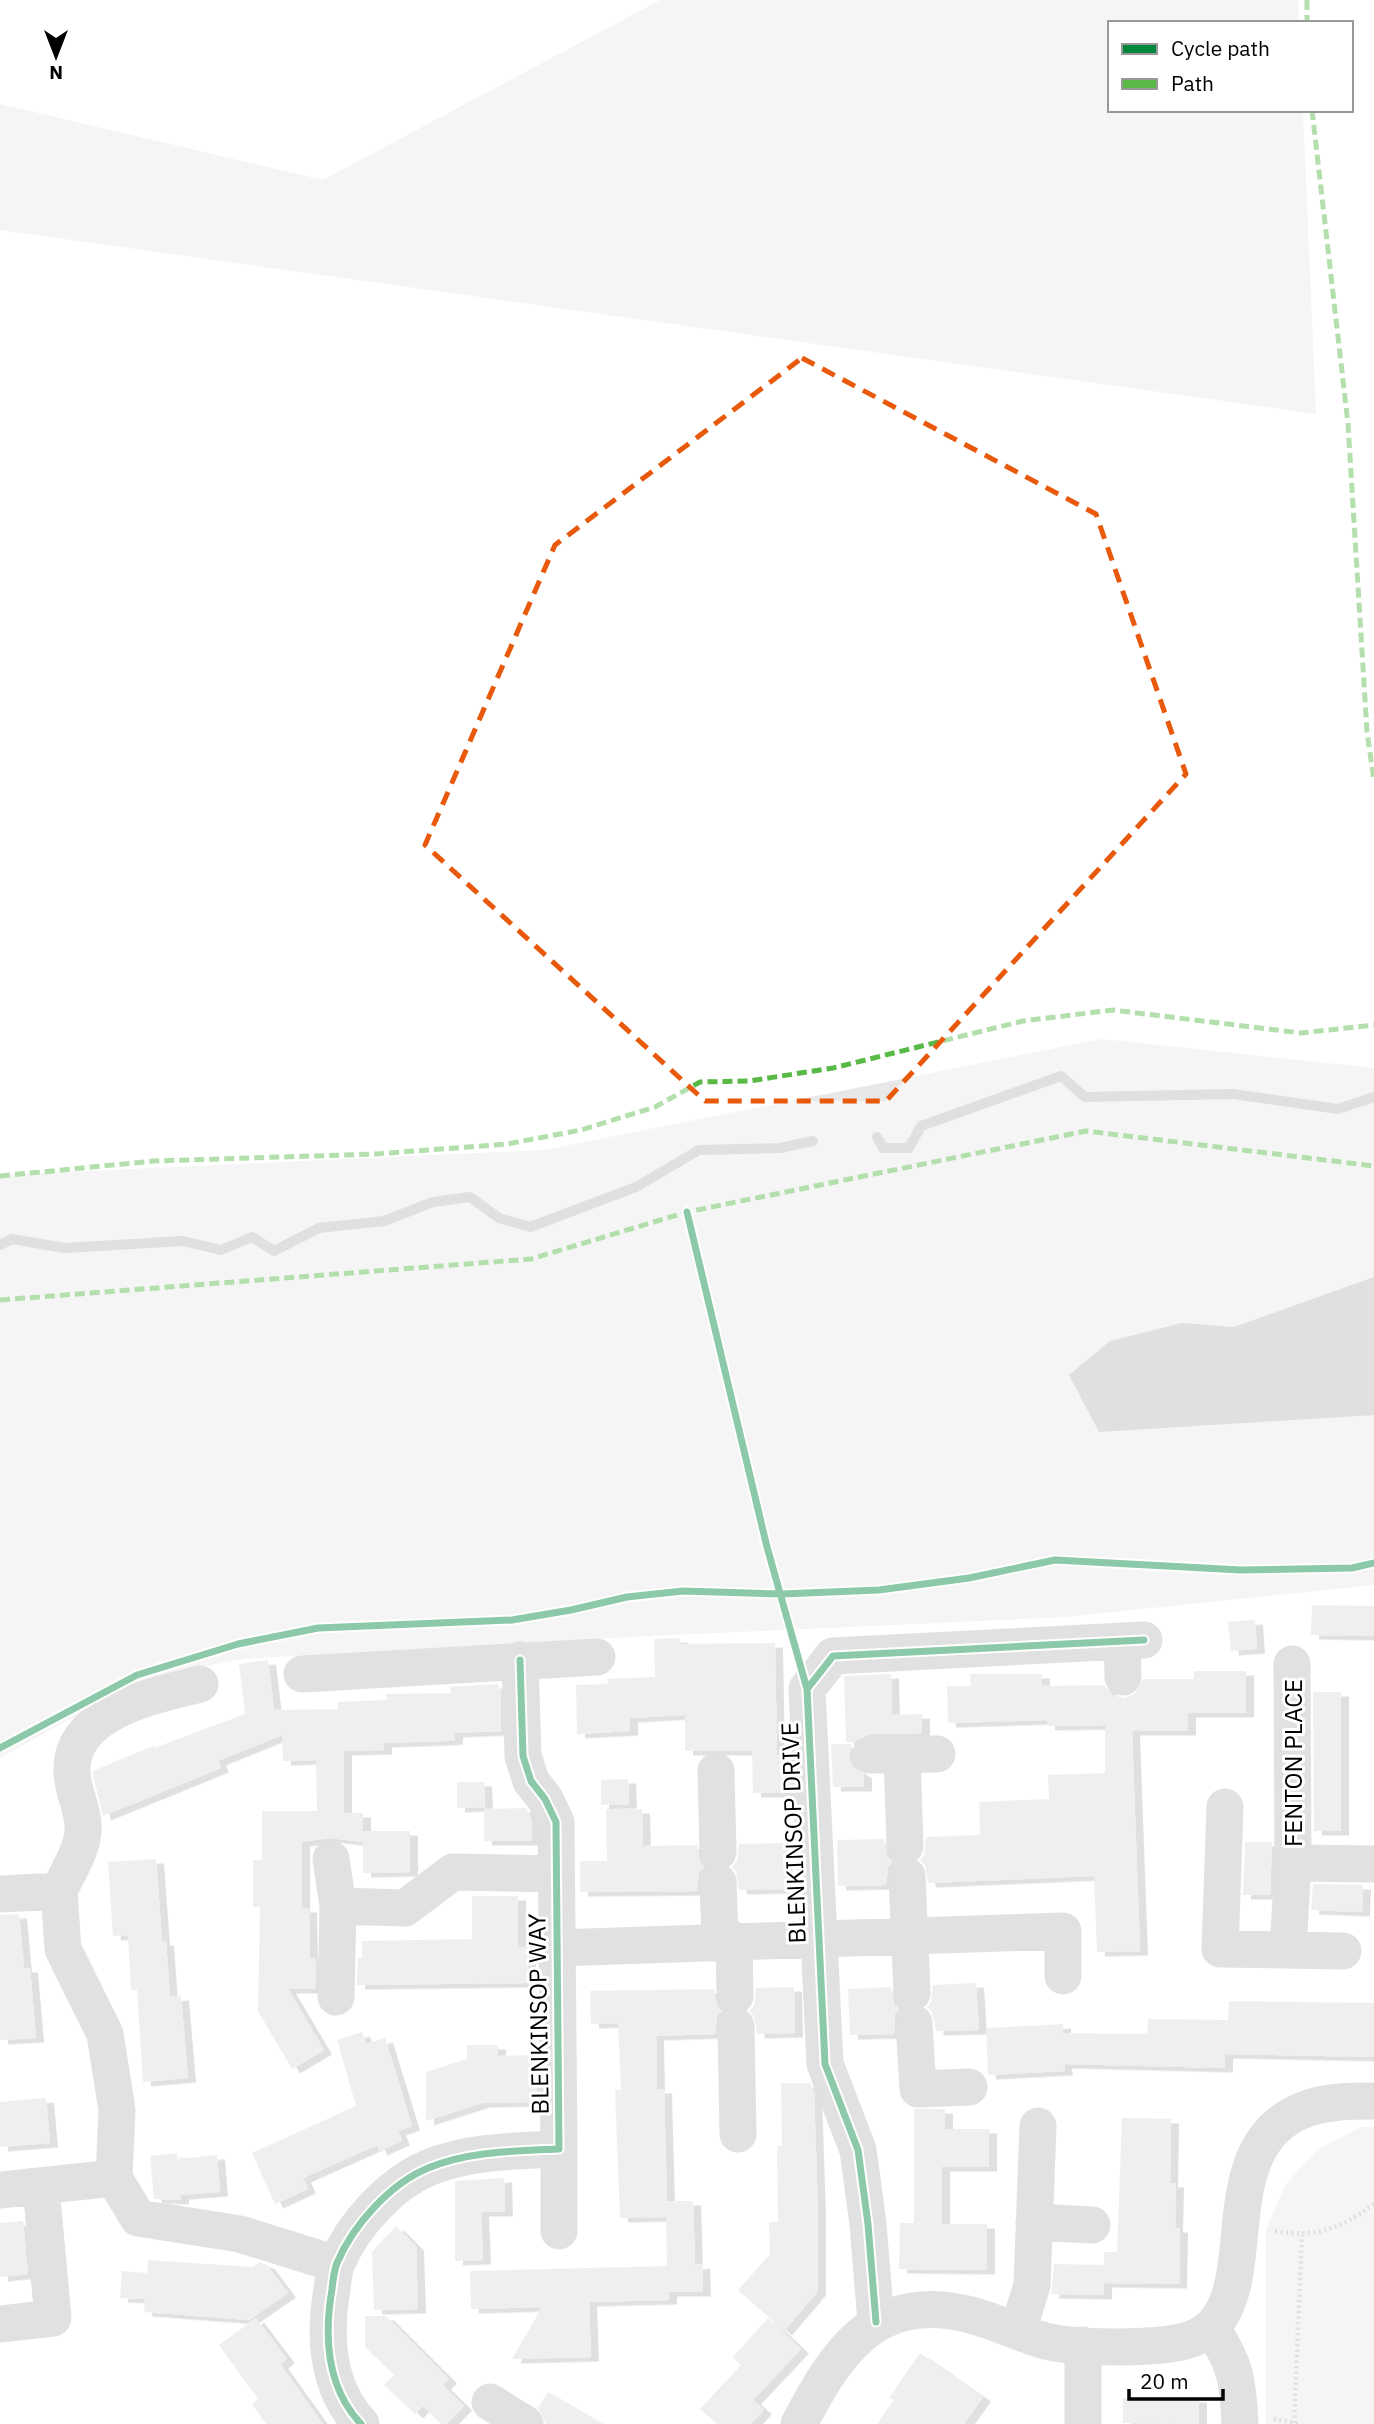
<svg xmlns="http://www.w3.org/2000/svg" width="1374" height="2424" viewBox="0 0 1374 2424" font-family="'IBM Plex Sans',sans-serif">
	<defs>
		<filter id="shadow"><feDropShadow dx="8" dy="4.5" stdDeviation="0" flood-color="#0004"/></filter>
	</defs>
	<rect width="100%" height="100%" fill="#fff"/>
	<!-- green -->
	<path fill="#e8e8e8" d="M660 0H1298L1299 23H1110V110H1303L1316 414 0 230V104L323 180Z
		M1102 1039 1374 1068V1585L1065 1617 609 1638 241 1659 172 1673 74 1717 0 1758V1175L544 1150Z
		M1361 2127H1374V2424H1266V2230L1285 2185 1318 2149Z"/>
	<!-- water -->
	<path fill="#bababa" d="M1374 1277V1415L1099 1432 1069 1375 1110 1341 1182 1323 1234 1327Z"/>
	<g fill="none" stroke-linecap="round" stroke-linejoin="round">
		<!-- stream -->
		<path stroke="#bababa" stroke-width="10" d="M877 1137 883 1148H909L921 1126 1061 1076 1085 1097 1233 1094 1338 1109 1374 1097
			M0 1245 12 1239 65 1248 183 1241 221 1250 252 1237 274 1251 319 1228 384 1221 433 1202 470 1197 499 1218 530 1227 636 1187 699 1150 780 1148 813 1141"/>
	</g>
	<!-- building -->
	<path fill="#dcdcdc" filter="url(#shadow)" d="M1312 1605 1374 1606V1636L1311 1635Z
		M1255 1620 1257 1649 1231 1651 1228 1622Z
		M680 1638V1644L775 1643 777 1755H789L791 1788H786V1793H753L752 1751H685V1715L630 1718V1731L577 1734 576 1685 608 1684 607 1679 655 1677 654 1639Z
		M268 1660 274 1710 338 1709V1702L387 1700 386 1694 451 1693 450 1687 497 1684 500 1689 501 1731 455 1733V1740L445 1741 384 1743V1750L344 1751V1813H363V1842L329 1838 302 1842V1908H309L310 1958H316L315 1989H288L324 2050 292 2069 258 2011 260 1907H253V1860H262V1811H317L316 1760 283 1761 282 1735 218 1761 221 1768 103 1816 93 1775V1771L153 1746 154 1748 245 1714 239 1664Z
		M1194 1671H1246V1713H1188V1731H1132L1140 1951 1097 1952 1094 1876 928 1883 925 1865 920 1860 924 1855 926 1837 980 1835 979 1802 1049 1799 1048 1775 1105 1773V1725L1047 1726V1720L948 1723 947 1686H971L970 1674H1042V1686L1104 1685 1112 1695 1124 1698 1135 1694 1143 1679H1194Z
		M891 1674 892 1715 922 1714V1733L870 1734 854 1742H846L844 1676Z
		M1313 1692H1341V1831H1314Z
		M831 1744H852L849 1756 852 1766 864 1774V1787H833Z
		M628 1779 629 1804 601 1805V1780Z
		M457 1782H484L485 1807 457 1808Z
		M526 1808 532 1821V1841H484V1809Z
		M606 1809H642L643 1846 697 1845 700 1862 704 1867 699 1873 697 1891 580 1892V1861H607Z
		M363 1831H410V1872L363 1873Z
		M884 1839 887 1856 892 1862 888 1867 886 1885 838 1886 837 1840Z
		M1245 1842H1272L1270 1895H1243Z
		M784 1843 785 1889 739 1890 736 1872 732 1867 737 1861 739 1844Z
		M156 1859 162 1941H166L170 1997 181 1996 188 2078 143 2082 137 1990H131L128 1935 113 1936 108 1862Z
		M1313 1884 1363 1885 1362 1912 1311 1910Z
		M472 1896H518V1947H528V1983L357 1985 358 1958H362V1941L472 1939Z
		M19 1914 24 1968H30L36 2038 0 2040V1915Z
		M976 1983 979 2030 936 2031 932 2012 927 2007 931 2002 933 1985Z
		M794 1987 795 2033 757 2034 754 2016 749 2011 754 2006 756 1988Z
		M891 1987 894 2004 899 2009 895 2014 894 2034 850 2035 848 1989Z
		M714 1989 717 2006 722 2011 717 2016 715 2034 656 2036 657 2089H664L667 2201H693L695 2265 702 2264 703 2292H669V2300L589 2302 591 2357 512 2359 542 2307 471 2309 470 2271 667 2266 666 2217 620 2218 615 2090H621L618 2023 591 2024 590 1991Z
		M1229 2001 1374 2003V2057L1225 2054V2068L1064 2064 1065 2071 988 2075 986 2028 1063 2024V2033L1147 2034 1148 2019 1228 2020Z
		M362 2032 366 2044 385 2038 412 2126 398 2131 402 2141 379 2151 377 2145 303 2178 308 2189 275 2204 252 2153 356 2106 337 2040Z
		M467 2045H498V2056L537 2055V2102L482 2103 426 2121V2072L467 2059Z
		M781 2083H810L814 2093 818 2211V2291L784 2331 738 2290 770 2254 769 2222H778L777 2146H782Z
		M46 2098 50 2143 0 2147V2102Z
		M914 2109H945V2129H989V2167H942V2224H987V2270L899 2269 900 2223H914Z
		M1122 2118 1171 2119 1170 2183H1176L1175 2228H1180L1179 2284 1104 2283V2271V2295L1051 2294 1054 2264 1104 2265V2252H1117Z
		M177 2153V2159L217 2155 220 2192 181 2195V2200L154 2199 150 2156Z
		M504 2178 505 2212H481L483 2260 455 2261V2181Z
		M23 2221 28 2274 0 2277V2223Z
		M396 2226 416 2246 418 2309 374 2310 372 2252Z
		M148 2260 253 2267 260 2262 267 2265 288 2293 249 2320 144 2312 145 2299 120 2298 122 2271 147 2273Z
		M365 2316H386L449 2379 443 2385 464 2406 447 2424H441L423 2406 415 2414 384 2385 394 2375 365 2347Z
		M256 2318 287 2359 280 2364 323 2424H266L252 2404 258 2399 219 2345Z
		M768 2318 801 2349 753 2400 764 2410 751 2424H717L700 2409 741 2365 733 2357Z
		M920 2353 983 2397 964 2424H877L894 2400 889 2398Z
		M548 2392 603 2424H546L538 2408Z
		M1123 2398H1199V2424L1123 2423Z"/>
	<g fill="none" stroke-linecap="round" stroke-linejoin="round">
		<!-- path -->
		<path stroke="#b8b8b8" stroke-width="4.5" stroke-dasharray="2 3.5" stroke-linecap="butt" d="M1275 2231C1317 2238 1340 2229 1374 2204
			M1274 2419 1301 2424
			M1294 2423 1302 2235"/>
		<!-- minor -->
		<path stroke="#bdbdbd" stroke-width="37" d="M1122 1641 1123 1677
			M1292 1664 1293 1863 1374 1864
			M302 1674 597 1657
			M870 1755 937 1754
			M902 1755 905 1846
			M716 1771 718 1852
			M1225 1807 1220 1949 1343 1951
			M331 1859 338 1906 405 1908 453 1872 555 1874
			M907 1876 912 1993
			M718 1882 720 1941
			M59 1891C67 1873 81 1853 83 1832 85 1811 71 1790 72 1769 72 1711 156 1695 200 1684
			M0 1894 59 1891 63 1949 105 2034 117 2110 114 2178 138 2218 240 2234 336 2264
			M734 1940 735 1996
			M557 1948 1063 1931V1976
			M1288 1950 1293 1863
			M336 1997 338 1906
			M914 2023 918 2089 969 2087
			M736 2026 738 2134
			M559 2149V2231
			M0 2190 114 2178
			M1034 2222 1092 2225
			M876 2322 868 2224 858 2150 825 2064 807 1689 833 1656 1144 1640
			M0 2324 53 2318 41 2187
			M1211 2328C1236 2363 1238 2382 1240 2424
			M1018 2331 1032 2285 1038 2126
			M1083 2345V2424
			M490 2402 525 2424
			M361 2424C326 2387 324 2336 332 2289 333 2280 334 2270 337 2263 353 2225 390 2184 428 2168 469 2151 515 2151 559 2149L556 1822 545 1799 531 1781 523 1756 520 1660
			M799 2424C835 2355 873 2294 962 2313 989 2318 1015 2332 1042 2340 1071 2349 1155 2349 1185 2341 1279 2316 1197 2149 1306 2109 1328 2101 1351 2101 1374 2101"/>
		<!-- quiet -->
		<path stroke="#58b947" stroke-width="5" stroke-dasharray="10 5" stroke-linecap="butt" d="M1307 0V23
			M1312 110 1348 424 1367 732 1374 780
			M0 1176 154 1161 376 1154 507 1144 581 1130 655 1107 700 1082 749 1081 833 1068 1023 1021 1113 1010 1301 1033 1374 1025
			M0 1300 531 1259 687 1212 1086 1131 1374 1166"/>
		<defs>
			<path id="cycleway" d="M687 1212 767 1547 807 1689
				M0 1748 137 1675 238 1644 318 1628 512 1620 571 1610 627 1597 683 1591 782 1594 879 1590 969 1578 1055 1560 1241 1570 1352 1568 1374 1563
				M876 2322 868 2224 858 2150 825 2064 807 1689 833 1656 1144 1640
				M361 2424C326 2387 324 2336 332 2289 333 2280 334 2270 337 2263 353 2225 390 2184 428 2168 469 2151 515 2151 559 2149L556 1822 545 1799 531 1781 523 1756 520 1660"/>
		</defs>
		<!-- cycleway casing -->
		<use href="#cycleway" stroke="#fff" stroke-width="11"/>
		<!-- cycleway -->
		<use href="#cycleway" stroke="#00873e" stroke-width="7"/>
	</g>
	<!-- marked area -->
	<path d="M0 0H1374V2424H0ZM802 358 1096 514 1186 774 886 1101H705L425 845 555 545Z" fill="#fff" fill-opacity=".55" fill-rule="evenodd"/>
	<path fill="none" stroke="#e8590c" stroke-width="5" stroke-dasharray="14 9" stroke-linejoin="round" d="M802 358 1096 514 1186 774 886 1101H705L425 845 555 545Z"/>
	<g text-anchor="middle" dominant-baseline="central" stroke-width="6" stroke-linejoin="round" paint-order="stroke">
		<!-- street labels -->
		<g font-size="24" fill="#000" stroke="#fff">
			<text transform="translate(1293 1763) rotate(-90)">FENTON PLACE</text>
			<text transform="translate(793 1833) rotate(-92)">BLENKINSOP DRIVE</text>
			<text transform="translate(538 2014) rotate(-91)">BLENKINSOP WAY</text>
		</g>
	</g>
	<!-- legend -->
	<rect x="1108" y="21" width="245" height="91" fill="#ffffff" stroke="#999999" stroke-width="2"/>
	<rect x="1122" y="44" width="35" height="10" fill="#00873e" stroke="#999999" stroke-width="2"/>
	<text x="1171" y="56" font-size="21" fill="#000000">Cycle path</text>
	<rect x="1122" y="79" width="35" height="10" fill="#58b947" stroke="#999999" stroke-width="2"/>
	<text x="1171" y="91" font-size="21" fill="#000000">Path</text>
	<!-- north arrow -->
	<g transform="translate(56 56) rotate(180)" stroke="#ffffff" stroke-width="5" paint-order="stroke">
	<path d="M0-5L12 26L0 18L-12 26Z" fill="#000000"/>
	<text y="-10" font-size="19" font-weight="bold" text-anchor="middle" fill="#000000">N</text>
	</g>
	<!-- scale -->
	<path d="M1129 2389v10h94v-10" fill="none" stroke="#000000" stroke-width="3.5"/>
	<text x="1140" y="2389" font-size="21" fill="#000000" stroke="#ffffff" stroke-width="5" paint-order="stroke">20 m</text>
</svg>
